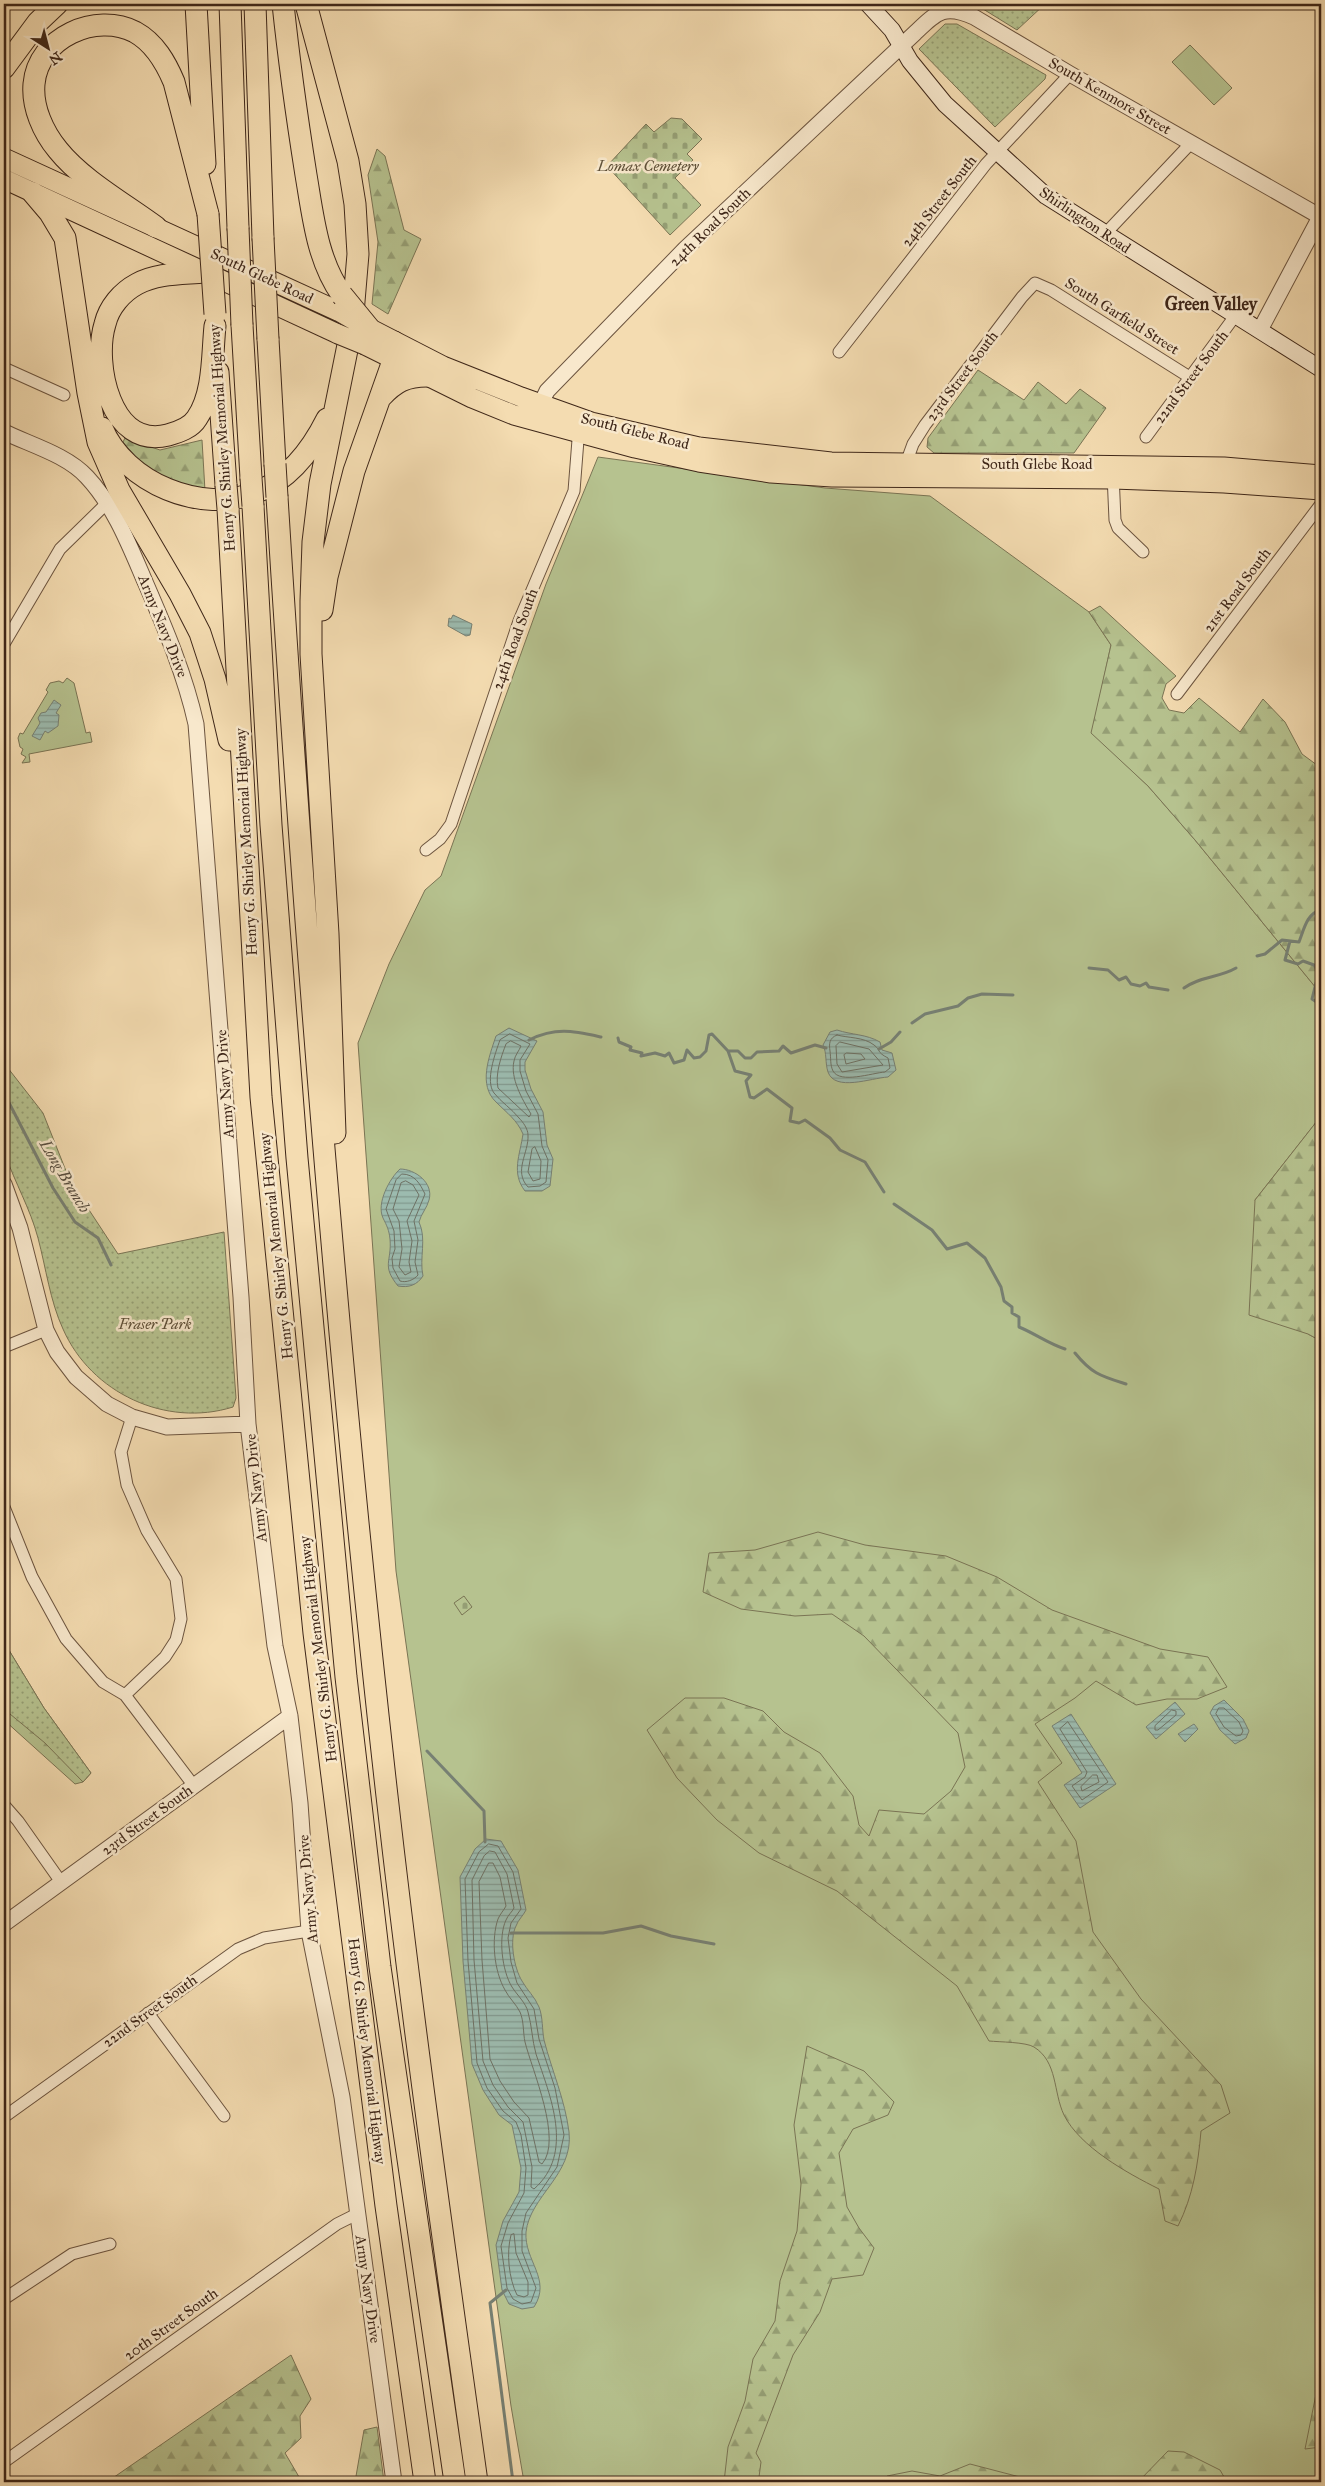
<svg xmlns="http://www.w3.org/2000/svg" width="1325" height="2486" viewBox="0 0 1325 2486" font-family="'IM FELL Great Primer',serif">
	<defs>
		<pattern id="forest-firs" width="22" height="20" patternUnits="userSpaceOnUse" patternTransform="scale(1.25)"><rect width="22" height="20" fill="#b6c28f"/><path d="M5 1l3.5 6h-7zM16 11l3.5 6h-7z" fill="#959e74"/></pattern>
		<pattern id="cemetery-stones" width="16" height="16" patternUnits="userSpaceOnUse" patternTransform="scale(1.25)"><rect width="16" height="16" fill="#b6c28f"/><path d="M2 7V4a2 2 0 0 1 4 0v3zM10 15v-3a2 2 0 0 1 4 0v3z" fill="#959e74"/></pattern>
		<pattern id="park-dots" width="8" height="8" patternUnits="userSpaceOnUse" patternTransform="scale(1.25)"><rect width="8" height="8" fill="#b6c28f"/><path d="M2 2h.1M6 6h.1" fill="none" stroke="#959e74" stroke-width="1.8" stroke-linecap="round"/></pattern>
		<pattern id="water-rules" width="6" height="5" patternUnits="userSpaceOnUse" patternTransform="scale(1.25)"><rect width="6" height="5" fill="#9cbbaf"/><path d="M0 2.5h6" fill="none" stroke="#81988e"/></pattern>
	</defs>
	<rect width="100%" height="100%" fill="#f4dcb1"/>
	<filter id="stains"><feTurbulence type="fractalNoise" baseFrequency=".004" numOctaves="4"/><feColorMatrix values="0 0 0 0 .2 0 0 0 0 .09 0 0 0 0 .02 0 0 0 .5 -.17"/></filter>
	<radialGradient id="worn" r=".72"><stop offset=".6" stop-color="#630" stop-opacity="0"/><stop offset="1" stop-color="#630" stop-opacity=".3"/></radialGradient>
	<!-- green -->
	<path fill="#b6c28f" stroke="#7a7454" d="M1190 45 1232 88 1214 105 1172 62Z
		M598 457 825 488 930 496 1089 612 1111 645 1092 733 1148 786 1195 840 1321 994V1116L1255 1200 1308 1334 1321 1341V2482H524L511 2406 396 1571 358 1043 389 964 425 890 441 876 546 584Z
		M67 678 74 683 86 733 90 732 92 742 29 754 30 762 22 763 26 757 21 754 23 749 20 747 18 738 20 733 23 734 48 692 46 690 50 683 59 681 63 683Z"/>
	<!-- forest -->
	<path fill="url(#forest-firs)" stroke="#7a7454" d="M377 149 385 156 404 230 421 239 388 314 372 304 378 242 368 175Z
		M978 370 1024 400 1038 382 1066 404 1080 389 1106 408 1074 453H934L927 447 928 438Z
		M125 438 160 450 202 440 205 491C163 483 150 475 123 442Z
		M1100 606 1176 676 1166 684 1162 698 1169 710 1184 713 1199 698 1240 732 1263 699 1285 722 1302 754 1321 768V994L1195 840 1148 786 1091 733 1111 645 1089 612Z
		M1321 1116V1341L1308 1334 1249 1315 1255 1200Z
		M818 1532 865 1545 946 1556 997 1577 1052 1610 1160 1649 1208 1657 1227 1687 1197 1699H1167L1136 1705 1096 1681 1075 1698 1035 1724 1062 1763 1038 1782 1076 1841 1093 1932 1141 1999 1221 2085 1230 2113 1201 2131C1198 2165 1193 2196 1178 2226L1165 2221 1159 2189C1127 2173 1080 2147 1064 2115 1053 2092 1058 2062 1034 2047 1026 2042 999 2042 989 2041L957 1986 837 1891 759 1853 717 1820 677 1778 647 1730 685 1698H724L763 1711 784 1732 820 1753 853 1796 859 1825 869 1836 879 1810 924 1814 951 1791 965 1767 958 1733 864 1636 832 1614 795 1616 741 1609 703 1592 709 1553 755 1550Z
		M4 1642 44 1708 91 1773 83 1782 75 1784 4 1720Z
		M807 2046 864 2071 894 2102 888 2115 853 2129 839 2153 847 2207 859 2228 874 2248 863 2275 832 2279 820 2312 793 2355 756 2453 761 2462 759 2477 762 2482H724L728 2447 745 2401 753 2359 775 2321 780 2281 797 2231 801 2184 794 2125Z
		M291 2355 311 2399 300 2416 301 2438 285 2453 302 2482H168L166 2480 107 2482Z
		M1321 2369V2447L1305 2449Z
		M377 2427 384 2482H355L364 2430Z
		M1168 2451 1184 2452 1220 2470 1227 2482H1138Z
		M970 2464 1039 2482H882L887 2476 912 2471 940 2476Z"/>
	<!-- cemetery -->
	<path fill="url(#cemetery-stones)" stroke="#7a7454" d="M671 118 682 119 702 139 687 154 693 160 675 178 701 205 670 235 607 166 646 124 654 132Z
		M464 1596 472 1607 462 1615 454 1603Z"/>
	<!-- park -->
	<path fill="url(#park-dots)" stroke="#7a7454" d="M975 4H1045L1017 30Z
		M945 24H957L1046 75 1045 79 995 127 919 49Z
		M4 1063 43 1113 70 1181 118 1254 224 1232 236 1398 233 1407C166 1428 91 1393 63 1329 50 1301 46 1268 38 1238 30 1208 15 1183 5 1154 0 1142 4 1081 4 1063Z
		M4 1642 44 1708 91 1773 83 1782 45 1743 4 1709Z"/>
	<!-- water -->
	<path fill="url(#water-rules)" stroke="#778073" d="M453 615 472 624 470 635 466 636 448 626 449 618 451 619Z
		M54 700 61 705 56 713 59 715 58 726 48 733 45 731 40 740 32 736 40 723 38 718 41 713 46 712Z
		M509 1028 537 1041 525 1062V1070L531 1089 543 1112 547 1145 553 1159 550 1186 542 1191H525C511 1173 520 1155 523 1134 517 1120 507 1113 496 1102 478 1085 489 1057 496 1036Z
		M837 1030C852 1035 866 1034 880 1042L882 1050 892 1053 896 1070 888 1077C871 1078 835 1092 828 1072 825 1063 827 1053 823 1045L830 1032Z
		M400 1169C415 1169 434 1183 429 1200 427 1208 421 1214 419 1222 427 1239 419 1258 423 1276 417 1285 409 1288 398 1286 381 1265 392 1262 390 1239 389 1230 387 1226 383 1218 376 1203 390 1178 400 1169Z
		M1224 1700 1243 1719 1249 1731 1246 1738 1235 1744 1220 1730 1210 1713 1214 1706Z
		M1175 1702 1185 1714 1156 1739 1146 1727Z
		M1071 1714 1116 1784 1080 1808 1064 1785 1082 1773 1052 1726Z
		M1194 1724 1198 1729 1185 1742 1178 1734Z
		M486 1839 501 1841 518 1870 526 1910C523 1916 518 1920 516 1926 509 1940 514 1968 522 1981 527 1990 535 1997 539 2007 543 2017 542 2030 544 2040 552 2071 565 2100 569 2132 574 2174 530 2196 526 2232 524 2261 552 2279 534 2307L522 2309 509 2304 502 2290 496 2245 503 2221 519 2192 521 2168 512 2125 499 2115 483 2090 472 2064 463 1961 460 1877 475 1849Z"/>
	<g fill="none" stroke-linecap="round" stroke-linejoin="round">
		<!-- shore -->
		<path stroke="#6e7164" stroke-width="1" d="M510 1034 530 1044 520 1060V1071L526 1091 538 1114 542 1146 548 1160 546 1182 540 1186 528 1187C513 1171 529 1153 528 1135 528 1129 523 1122 519 1118 512 1109 501 1102 494 1093 485 1081 495 1054 500 1040Z
			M837 1035C848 1038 864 1037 874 1045 881 1050 876 1052 888 1058L890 1068 885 1072C872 1073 840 1084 833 1071 830 1065 831 1058 830 1051 829 1044 829 1038 837 1035Z
			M511 1041 521 1046C519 1051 515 1055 514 1061 510 1078 522 1099 531 1114L529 1117 498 1088C495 1074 501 1057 506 1044Z
			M840 1042 869 1049 883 1065 842 1072 837 1064 836 1046Z
			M847 1053 861 1054 865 1059 846 1064 844 1055Z
			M535 1147 541 1161 540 1179 533 1181 528 1172 532 1149Z
			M402 1174C415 1174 420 1184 425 1194L414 1221 418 1240 415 1262 418 1275C414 1280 406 1283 400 1281L393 1268 392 1258 395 1249 394 1231 386 1209 396 1180Z
			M406 1181 413 1185 419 1195 407 1221 412 1241 409 1262 411 1272 405 1275 399 1267 402 1249 400 1230 399 1221 393 1209 401 1183Z
			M1219 1708H1224L1239 1722 1243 1731 1241 1735 1236 1736 1224 1727 1216 1714Z
			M1172 1710 1176 1711V1715L1158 1730H1155V1726Z
			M1068 1722 1108 1782 1082 1800 1072 1786 1085 1777 1087 1772 1060 1729Z
			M1093 1775H1097L1099 1782 1082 1791 1081 1787Z
			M489 1844 498 1846 513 1872 521 1909 511 1923 508 1938 511 1962 517 1983 534 2009 539 2039 555 2088 564 2135 557 2167 526 2213 522 2231V2251L536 2288 531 2302 522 2304 513 2299 507 2288 501 2246 508 2223 524 2193 526 2168 521 2135 516 2122 503 2111 487 2088 477 2063 468 1961 465 1879 479 1852Z
			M490 1851 495 1852 507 1874 514 1908C512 1912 508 1915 506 1920 498 1937 502 1971 512 1987 517 1995 526 2003 528 2012 532 2026 532 2040 536 2054 550 2096 575 2153 534 2189L531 2187 532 2167 523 2122 508 2107 493 2085 483 2061 474 1960 472 1880 484 1856Z
			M489 1863H493L500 1877 506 1906C504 1910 500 1914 498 1919 491 1939 494 1971 505 1990 509 1998 516 2004 520 2012 524 2021 523 2033 525 2042 532 2070 563 2140 542 2164L539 2162 529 2118 514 2102 500 2081 490 2059 482 1960 479 1882Z
			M514 2234 516 2253 528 2282V2295L524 2297 517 2295C509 2279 506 2253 511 2235Z"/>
		<!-- stream -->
		<path stroke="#778073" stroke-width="3" d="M1290 941 1285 960 1298 964 1303 961 1314 965 1321 976
			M1257 956 1265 954 1282 940 1299 942C1304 929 1307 913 1321 910
			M1089 968 1108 970 1119 980 1126 977 1131 984 1140 986 1146 983 1149 987 1168 990
			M1321 979 1316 983 1312 999 1321 1005
			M1184 988C1200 976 1219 978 1236 968
			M912 1023 925 1014 958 1006 968 998 982 994 1013 995
			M618 1038 619 1042 631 1047 630 1050 642 1053 641 1056 655 1053 665 1056 669 1053 674 1063 684 1060 687 1050 694 1058 700 1057 706 1051 709 1035 712 1034 728 1051H738L745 1058H751L757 1052 779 1051 783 1046 791 1053 815 1045 826 1048
			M529 1040C556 1027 573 1031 601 1037
			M879 1049 891 1042 900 1032
			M728 1051 735 1071 751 1075 746 1081 750 1097 754 1098 767 1089 792 1108 790 1121 799 1123 805 1120 830 1138 840 1150 865 1162 884 1192
			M4 1093 53 1188 75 1222 98 1238 111 1265
			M894 1204 932 1230 947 1249 967 1243 985 1258 1001 1287 1004 1301 1012 1307V1313L1019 1317V1327C1036 1334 1047 1343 1065 1349
			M1075 1353C1092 1374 1101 1376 1126 1384
			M427 1751 484 1811 485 1842
			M511 1933H603L641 1926 671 1936 714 1944
			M506 2290 490 2303 513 2482"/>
		<defs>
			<path id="minor" d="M1105 234 1192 142
				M839 352 986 164 1070 74
				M4 368 64 395
				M1146 437 1235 316
				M905 466 913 444 925 425 1022 297 1035 283 1051 290 1191 378
				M1113 474 1115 520 1118 528 1143 552
				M4 644 60 549 106 504
				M1177 694 1321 504
				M426 850 440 839 451 824 519 621 574 491 579 427
				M4 1347 46 1330
				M4 1507 32 1577 66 1639 103 1682 125 1695 194 1786
				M125 1695 165 1657 176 1640 181 1619 176 1579 147 1531 127 1485 121 1452 132 1417
				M4 1805 18 1821 61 1882
				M148 2013 224 2116
				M4 2117 238 1949 264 1938 309 1931
				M4 2299 72 2254 110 2244
				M4 2462 337 2224 357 2214"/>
			<path id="tertiary" d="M1260 330 1320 217
				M536 414 547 391 685 249 915 33C937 12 944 4 974 17L1070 74 1321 217
				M4 432C31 445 67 455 87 477 115 507 130 547 146 584 166 630 185 675 196 724L241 1297 248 1424 275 1646 290 1716 300 1803 309 1931 342 2097 394 2482
				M4 1184 20 1228 46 1330 57 1352 76 1377 107 1404 132 1417 167 1427 248 1424
				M4 1924 290 1716"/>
			<path id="secondary" d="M868 4 892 30 910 61 945 104 1046 196 1321 369"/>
			<path id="primary" d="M4 158 340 312
				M4 179 338 334
				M369 328 443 366 521 397 591 422 699 447 831 462 1224 467 1321 475
				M365 345 472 398 514 415 635 448 699 462 771 473 832 477 1113 479 1224 483 1321 490"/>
			<path id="motorway" d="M196 4 205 164
				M230 4 238 228
				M255 4 263 238
				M283 4C289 61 297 118 306 175 313 216 317 260 342 295
				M306 4 348 161 355 204 358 254 352 325 320 484 313 542 311 601V654L328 934 335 1133
				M4 68 38 22 57 4
				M33 193 50 213 65 238 88 393 98 442 119 490 180 594 200 633 215 679 229 740
				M156 227C125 204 82 180 58 150 43 132 32 107 34 84 38 37 96 12 135 32 155 43 166 63 174 82L208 214
				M204 272C182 274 157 273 137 284 122 292 109 307 105 324 93 363 110 450 168 435 179 432 191 428 197 418 214 393 212 355 215 326
				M242 325 251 478
				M268 339 275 464
				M218 372 226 485
				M381 397C395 382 406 376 427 376
				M102 428C125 483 202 515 257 492 289 479 312 449 327 419
				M277 497C304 931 338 1364 387 1796 413 2025 445 2254 477 2482
				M253 506 271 825 297 1158 346 1677 380 1967 455 2482
				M228 509 261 1097 314 1633 386 2206 425 2482
				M322 610 327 577 354 471 394 358V342"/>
		</defs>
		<!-- minor casing -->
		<use href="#minor" stroke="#6c543f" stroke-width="13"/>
		<!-- tertiary casing -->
		<use href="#tertiary" stroke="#6c543f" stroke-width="17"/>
		<!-- secondary casing -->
		<use href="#secondary" stroke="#3f2719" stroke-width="18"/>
		<!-- primary casing -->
		<use href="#primary" stroke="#3f2719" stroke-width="21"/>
		<!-- motorway casing -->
		<use href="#motorway" stroke="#3f2719" stroke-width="23"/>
		<!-- minor -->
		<use href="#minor" stroke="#f8e8cc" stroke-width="11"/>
		<!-- tertiary -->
		<use href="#tertiary" stroke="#f8e8cc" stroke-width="15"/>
		<!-- secondary -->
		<use href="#secondary" stroke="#f8e8cc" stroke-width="16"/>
		<!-- primary -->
		<use href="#primary" stroke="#f4dcb1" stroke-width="19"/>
		<!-- motorway -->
		<use href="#motorway" stroke="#f4dcb1" stroke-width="21"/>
		<defs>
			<path id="primary-bridge" d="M340 312 366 327
				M338 334 365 345"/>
			<path id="motorway-bridge" d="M208 214 215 314
				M238 228 242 325
				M263 238 268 339
				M342 295 369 328
				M275 464 277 497
				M251 478 253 506
				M226 485 228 509"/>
		</defs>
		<!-- primary-bridge casing -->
		<use href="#primary-bridge" stroke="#3f2719" stroke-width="21" stroke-linecap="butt"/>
		<!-- motorway-bridge casing -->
		<use href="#motorway-bridge" stroke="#3f2719" stroke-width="23" stroke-linecap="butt"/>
		<!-- primary-bridge -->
		<use href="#primary-bridge" stroke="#f4dcb1" stroke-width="19"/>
		<!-- motorway-bridge -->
		<use href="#motorway-bridge" stroke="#f4dcb1" stroke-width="21"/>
	</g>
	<g text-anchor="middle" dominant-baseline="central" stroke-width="5" stroke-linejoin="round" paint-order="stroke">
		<!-- street labels -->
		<g font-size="15" fill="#3f2719" stroke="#f8e8cc">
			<text transform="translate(1110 96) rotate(30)">South Kenmore Street</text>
			<text transform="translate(939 201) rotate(-52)">24th Street South</text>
			<text transform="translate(1085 220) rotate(34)">Shirlington Road</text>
			<text transform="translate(710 227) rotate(-44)">24th Road South</text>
			<text transform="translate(262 276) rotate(25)">South Glebe Road</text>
			<text transform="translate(1122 316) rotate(32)">South Garfield Street</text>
			<text transform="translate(962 376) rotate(-53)">23rd Street South</text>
			<text transform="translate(1191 377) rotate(-53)">22nd Street South</text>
			<text transform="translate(635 431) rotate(14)">South Glebe Road</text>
			<text transform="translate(222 438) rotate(-94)">Henry G. Shirley Memorial Highway</text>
			<text x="1037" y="464">South Glebe Road</text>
			<text transform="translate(1237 590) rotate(-53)">21st Road South</text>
			<text transform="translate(163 626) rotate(68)">Army Navy Drive</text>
			<text transform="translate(515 639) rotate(-70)">24th Road South</text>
			<text transform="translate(246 842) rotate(-93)">Henry G. Shirley Memorial Highway</text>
			<text transform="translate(225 1084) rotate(-94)">Army Navy Drive</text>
			<text transform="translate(276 1246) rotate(-96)">Henry G. Shirley Memorial Highway</text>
			<text transform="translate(256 1488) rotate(-96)">Army Navy Drive</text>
			<text transform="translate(318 1649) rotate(-97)">Henry G. Shirley Memorial Highway</text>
			<text transform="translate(147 1820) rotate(-36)">23rd Street South</text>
			<text transform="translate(308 1889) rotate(-95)">Army Navy Drive</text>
			<text transform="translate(150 2011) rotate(-36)">22nd Street South</text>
			<text transform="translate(367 2051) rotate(83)">Henry G. Shirley Memorial Highway</text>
			<text transform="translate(368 2289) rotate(82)">Army Navy Drive</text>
			<text transform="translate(171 2324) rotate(-36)">20th Street South</text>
		</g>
		<!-- park labels -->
		<g font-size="15" font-style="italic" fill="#5d4e36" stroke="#f8e8cc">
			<text x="648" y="166">Lomax Cemetery</text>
			<text x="155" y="1324">Fraser Park</text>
		</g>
		<!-- water labels -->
		<g font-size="16" font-style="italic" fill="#564c3e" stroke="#f8e8cc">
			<text transform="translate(65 1176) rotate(59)">Long Branch</text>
		</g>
		<!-- quarter labels -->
		<g font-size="18" font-weight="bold" fill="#3f2719" stroke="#f8e8cc">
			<text x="1211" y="304">Green Valley</text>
		</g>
	</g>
	<!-- margin -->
	<rect width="1325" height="2486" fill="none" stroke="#f4dcb1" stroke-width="20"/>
	<rect x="5" y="5" width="1315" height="2476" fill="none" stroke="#3f2719" stroke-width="2.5"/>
	<rect x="10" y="10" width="1305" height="2466" fill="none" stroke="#3f2719"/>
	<!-- north arrow -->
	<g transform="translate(48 48) rotate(144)" stroke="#f8e8cc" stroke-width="4" paint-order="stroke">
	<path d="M0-4L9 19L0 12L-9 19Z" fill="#3f2719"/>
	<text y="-8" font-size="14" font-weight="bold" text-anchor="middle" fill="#3f2719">N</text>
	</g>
	<rect width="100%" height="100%" filter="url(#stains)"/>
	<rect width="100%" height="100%" fill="url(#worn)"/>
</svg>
